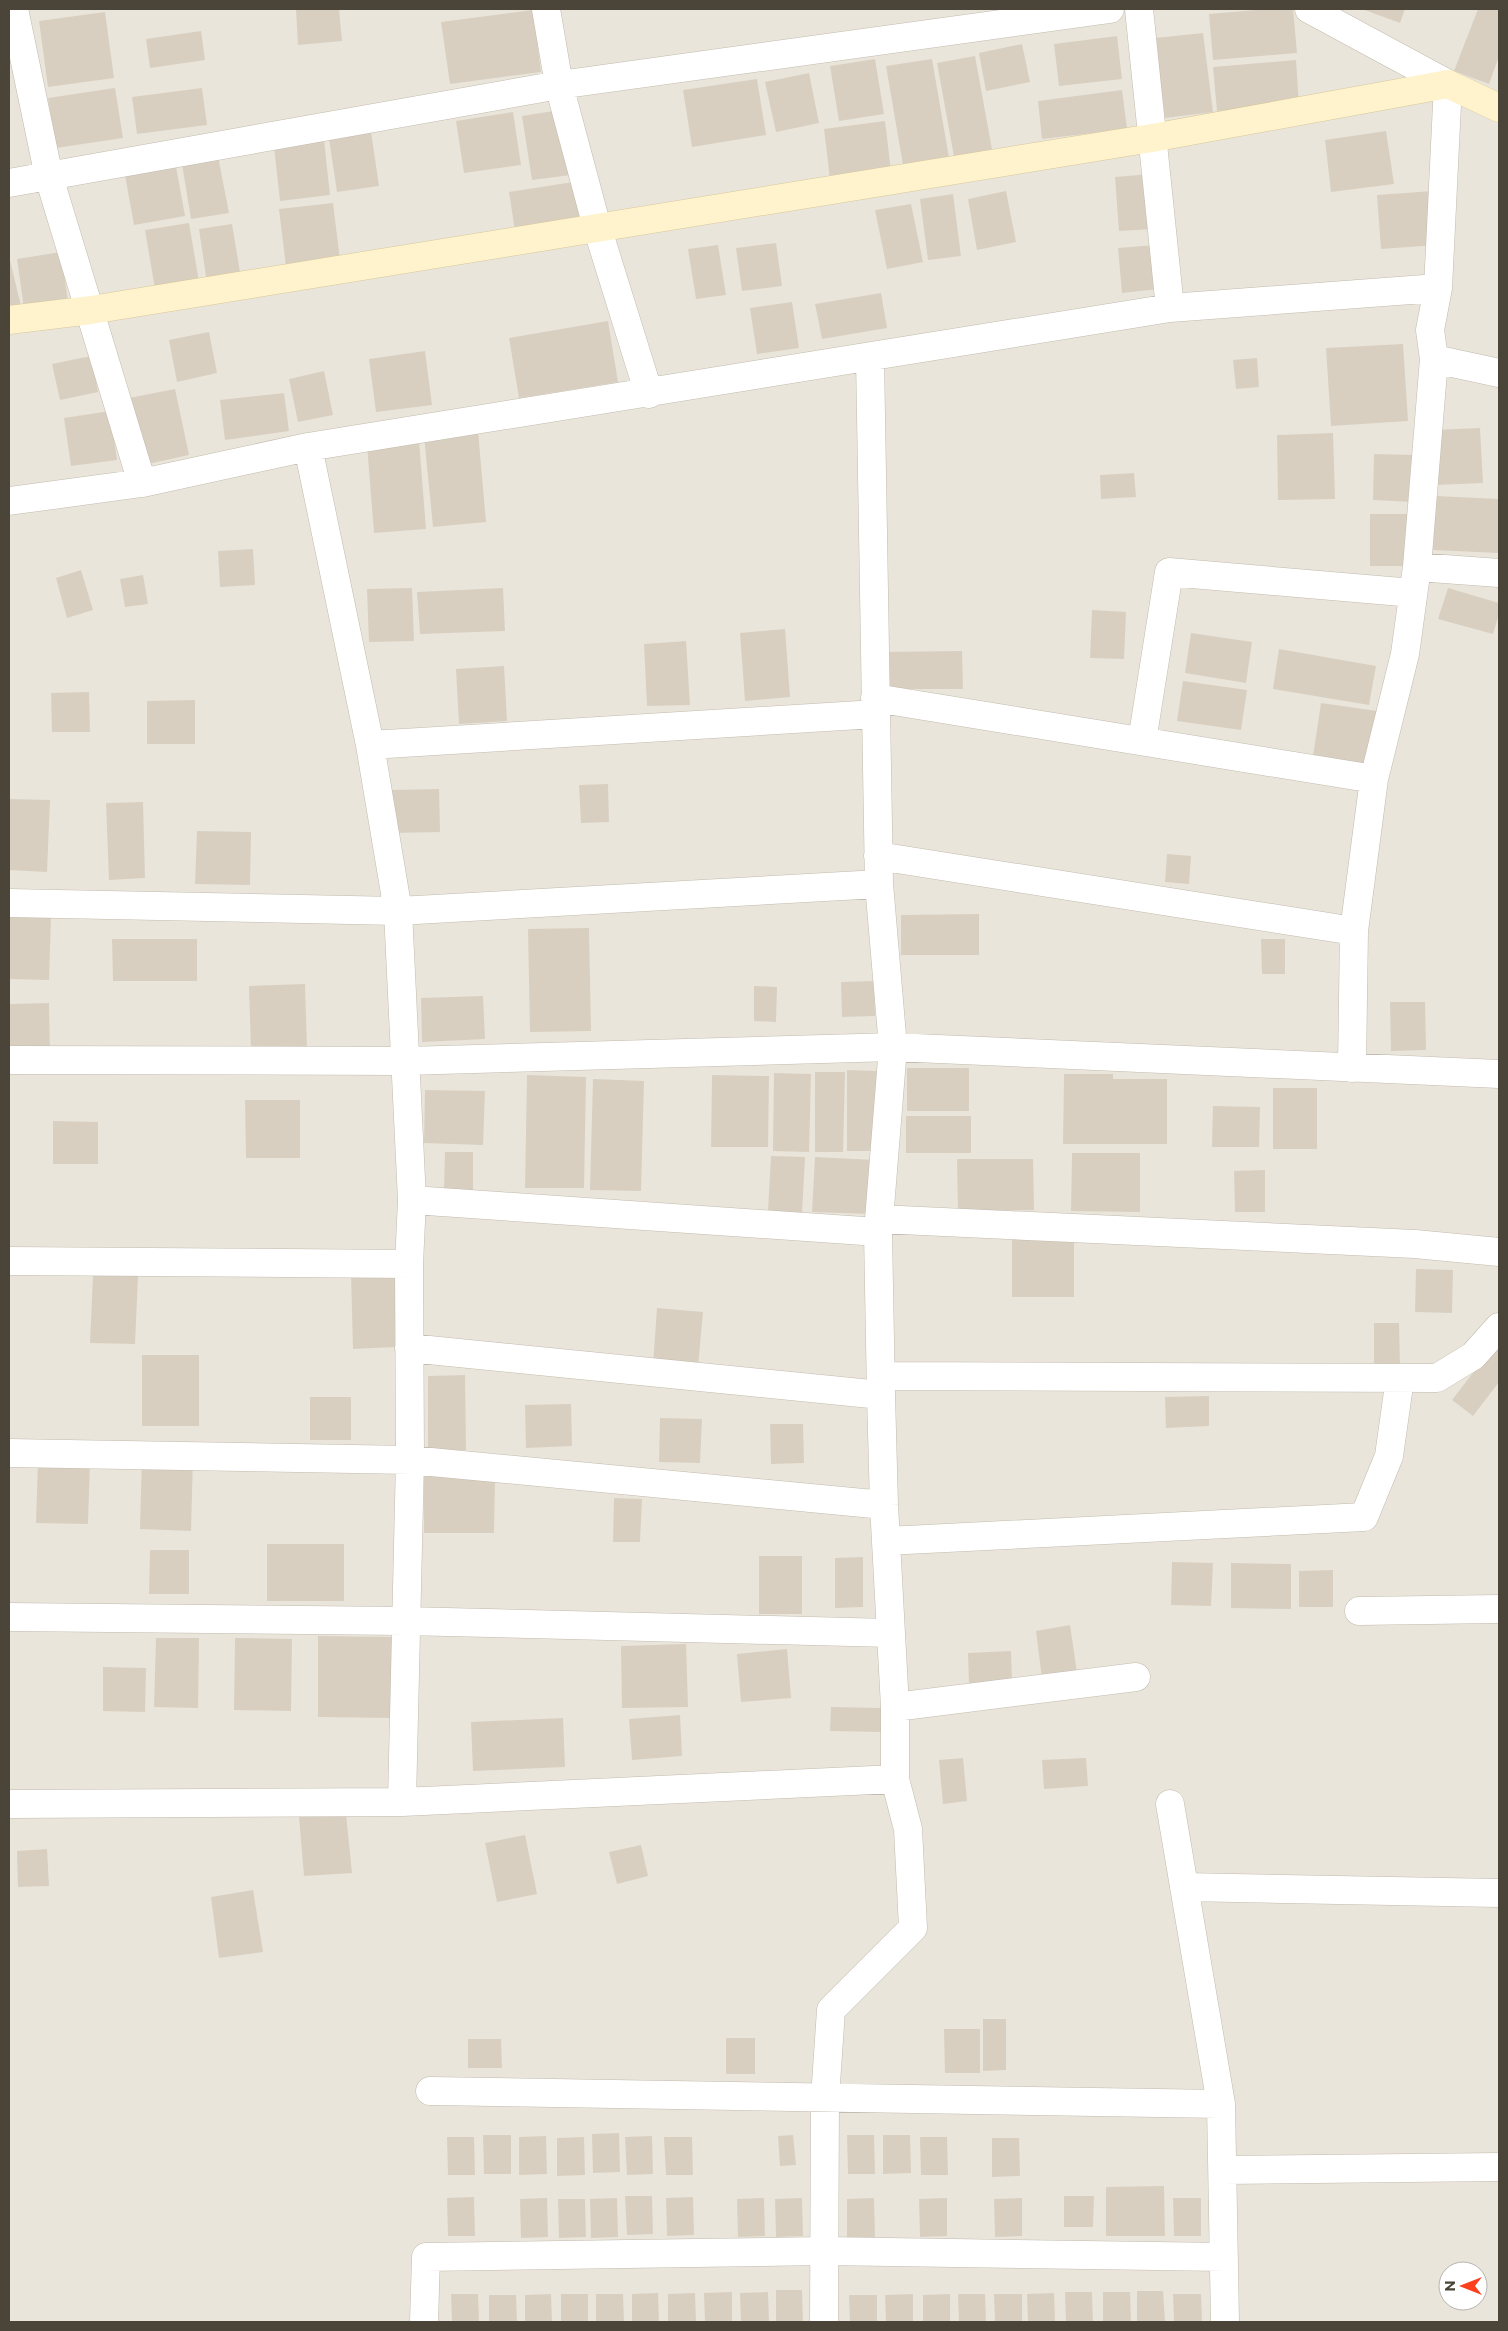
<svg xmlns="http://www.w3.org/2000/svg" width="1508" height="2331" viewBox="0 0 1508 2331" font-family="Montserrat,sans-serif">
	<rect width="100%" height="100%" fill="#f6f3ec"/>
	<!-- residential -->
	<path fill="#eae5da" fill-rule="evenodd" d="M9 9H1499V2322H9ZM1448 2271H1478V2301H1448Z"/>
	<!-- building -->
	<path fill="#d8cfc1" d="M296 9H339L342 41 298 45Z
		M1268 9H1293L1297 53 1213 60 1209 14Z
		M1362 9H1405L1400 23Z
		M1478 9H1499V56L1489 84 1454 71Z
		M533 10 541 72 450 84 441 22Z
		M105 12 114 78 48 87 39 21Z
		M201 31 205 60 150 68 146 39Z
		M1203 33 1213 112 1165 118 1155 38Z
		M1117 36 1122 79 1059 86 1054 44Z
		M1022 44 1030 82 986 91 979 53Z
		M975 56 993 155 955 162 937 63Z
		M875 59 884 114 839 121 830 66Z
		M932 59 949 158 903 165 886 66Z
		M1296 60 1299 105 1217 111 1213 67Z
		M809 73 819 123 776 132 765 82Z
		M757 79 766 135 692 147 683 90Z
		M115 88 123 138 56 148 48 98Z
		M202 88 207 125 137 134 132 97Z
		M1122 90 1127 129 1042 139 1038 101Z
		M560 110 571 175 532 180 522 116Z
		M513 112 521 165 464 173 456 121Z
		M885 121 891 171 830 179 824 129Z
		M370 125 379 186 337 192 328 132Z
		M1386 131 1394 184 1331 192 1325 140Z
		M324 140 330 195 280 201 274 147Z
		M217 151 229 213 191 219 181 158Z
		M175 161 185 216 134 225 124 170Z
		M1151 174 1154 229 1119 231 1115 177Z
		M573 182 580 221 515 231 509 192Z
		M1006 191 1016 242 977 250 968 199Z
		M1433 191 1437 245 1381 249 1377 195Z
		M953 194 961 256 928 260 920 199Z
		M333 203 340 260 286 267 279 209Z
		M911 204 923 262 887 269 875 210Z
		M189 223 199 282 155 289 145 230Z
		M232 224 241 278 207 283 199 229Z
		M776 243 782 286 742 291 736 248Z
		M718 245 726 295 696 299 688 249Z
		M1156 245 1159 289 1122 293 1118 248Z
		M61 252 68 302 24 308 17 259Z
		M9 256 21 306 9 309Z
		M881 293 887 328 822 339 815 304Z
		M792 302 799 348 757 354 750 308Z
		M608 321 618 382 519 398 509 338Z
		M209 332 217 373 177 382 169 340Z
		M1403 344 1408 421 1331 426 1326 348Z
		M425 351 432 405 376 412 369 359Z
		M91 356 98 392 60 400 52 364Z
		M1257 358 1259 387 1236 389 1233 360Z
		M324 371 333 415 298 422 289 379Z
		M175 389 189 455 143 465 129 398Z
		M284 393 289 431 225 440 220 400Z
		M110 411 117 460 71 466 64 418Z
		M1480 428 1483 483 1435 485 1432 430Z
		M478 431 486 522 433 527 424 436Z
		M1333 433 1335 499 1278 500 1277 435Z
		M419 441 426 529 374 533 367 445Z
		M1374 454 1414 455 1412 502 1373 500Z
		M1134 473 1136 497 1101 499 1100 475Z
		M1436 496 1499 499V553L1433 550Z
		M1370 514H1408L1407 566H1370Z
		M253 549 255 585 220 587 218 551Z
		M81 570 93 610 67 618 56 578Z
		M143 575 148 604 125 607 120 579Z
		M412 588 414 641 369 642 367 589Z
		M503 588 505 631 420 634 417 592Z
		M1448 588 1499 603V614L1493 634 1438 619Z
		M1092 610 1126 612 1124 659 1090 658Z
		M785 629 790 697 745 701 740 633Z
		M1191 633 1252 642 1246 683 1185 673Z
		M686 641 690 705 647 706 644 644Z
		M1279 649 1376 666 1369 705 1273 689Z
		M962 651 963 689H880V652Z
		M504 666 507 721 459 724 456 669Z
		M1183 681 1247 690 1241 730 1177 721Z
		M89 692 90 732H52L51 693Z
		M195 700V744H147V701Z
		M1321 703 1377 711 1368 765 1313 756Z
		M608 784 609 822 581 823 579 785Z
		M439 789 440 832 391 833 390 790Z
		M9 799 50 800 47 872 9 870Z
		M143 802 145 878 109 880 106 803Z
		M197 831 251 832 250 885 195 884Z
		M1167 854 1191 856 1189 884 1165 882Z
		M979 914V955H901V915Z
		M9 915 51 916 49 980 9 979Z
		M589 928 591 1031 530 1032 528 929Z
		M112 939H197V981H113Z
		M1261 939H1285V974H1262Z
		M874 981 875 1016 842 1017 841 982Z
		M305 984 307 1050 251 1051 249 986Z
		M754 986 777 987 776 1022 754 1021Z
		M483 996 485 1039 422 1042 421 998Z
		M1390 1002H1425L1426 1050 1391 1051Z
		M49 1003 50 1053H9V1004Z
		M907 1068H969V1111H907Z
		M847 1070 877 1071 875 1151H847Z
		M815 1072H845L843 1152H815Z
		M774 1073 811 1074 809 1152 773 1151Z
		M1064 1074H1113V1079H1167V1144H1063Z
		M527 1075 586 1077 584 1188H525Z
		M712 1075 769 1076 768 1147H711Z
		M593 1079 644 1081 641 1191 590 1190Z
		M1273 1088H1317V1149H1273Z
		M425 1090 485 1091 483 1145 424 1143Z
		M245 1100H300V1158H246Z
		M1213 1106 1260 1107 1259 1147H1212Z
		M906 1116H971V1153H906Z
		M53 1121 98 1122V1164H53Z
		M445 1152H473V1190H444Z
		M1072 1153H1140V1212L1071 1211Z
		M771 1156 805 1157 802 1213 768 1211Z
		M815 1157 875 1160 872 1214 812 1212Z
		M957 1159H1033L1034 1210 958 1211Z
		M1265 1170V1212H1235L1234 1171Z
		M1012 1234H1074V1297H1012Z
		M1416 1269 1453 1270 1452 1313 1415 1312Z
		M395 1273 396 1347 353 1349 351 1274Z
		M93 1275 138 1276 135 1344 90 1343Z
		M657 1308 703 1312 698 1367 653 1364Z
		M1374 1323H1399L1400 1365H1374Z
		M1499 1339V1382L1473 1416 1452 1400Z
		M142 1355H199V1426H142Z
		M465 1375 466 1450 428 1451V1376Z
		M1209 1396V1426L1166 1428 1165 1397Z
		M310 1397H351V1440H310Z
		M571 1404 572 1446 526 1448 525 1405Z
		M660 1418 702 1419 700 1463 659 1462Z
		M770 1424H803L804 1463 771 1464Z
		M142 1457 193 1458 191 1531 140 1529Z
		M38 1458 90 1459 88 1524 36 1523Z
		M424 1475H495L494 1533H424Z
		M614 1498 642 1499 640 1542H613Z
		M267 1544H344V1601H267Z
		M150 1550H189V1594H149Z
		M759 1556H802V1614H759Z
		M863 1557V1607L835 1608V1558Z
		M1172 1562 1213 1563 1211 1606 1171 1605Z
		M1231 1563 1291 1564V1609L1231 1608Z
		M1333 1570V1607H1299V1571Z
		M1070 1625 1077 1673 1042 1679 1036 1631Z
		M318 1636 392 1637V1718L318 1717Z
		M156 1638H199L198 1708 154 1707Z
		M235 1638 292 1639 291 1711 234 1710Z
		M686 1644 688 1707 622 1708 621 1646Z
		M787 1649 791 1698 741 1702 737 1654Z
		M1011 1651 1012 1683 969 1684 968 1653Z
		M103 1667 146 1668 145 1712 103 1711Z
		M831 1707 882 1708 881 1732 830 1731Z
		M680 1715 682 1756 632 1760 629 1719Z
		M563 1718 565 1767 473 1771 471 1722Z
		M963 1758 967 1801 943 1804 939 1760Z
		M1086 1758 1088 1786 1044 1789 1042 1760Z
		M346 1814 352 1873 304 1876 299 1817Z
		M525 1835 537 1894 497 1902 485 1843Z
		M641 1845 648 1876 617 1884 609 1852Z
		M47 1849 49 1886 18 1887 17 1851Z
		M253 1890 263 1952 219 1958 211 1897Z
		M983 2019H1006V2070L983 2071Z
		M944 2029H980V2073H945Z
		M726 2038H755V2074H726Z
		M468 2039H501L502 2068H468Z
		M619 2133 620 2172 593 2173 592 2134Z
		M483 2135H511V2174H484Z
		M793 2135 796 2165 780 2166 778 2136Z
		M847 2135H874L875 2174H848Z
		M883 2135H910L911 2173 883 2174Z
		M546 2136 547 2174 519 2175V2137Z
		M652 2136 653 2174 627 2175 625 2137Z
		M447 2137H474L475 2175H448Z
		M584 2137 585 2175 557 2176V2138Z
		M664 2137H692L693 2175H666Z
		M920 2137H947L948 2175H921Z
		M992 2138H1019L1020 2176 992 2177Z
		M1164 2186 1165 2236H1106V2187Z
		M625 2196H652L653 2234 627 2235Z
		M1064 2196H1094L1093 2227H1064Z
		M474 2197 475 2236H448L447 2198Z
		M693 2197 694 2235 667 2236 666 2198Z
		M547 2198 548 2237 521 2238 520 2199Z
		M617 2198 618 2237 591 2238 590 2199Z
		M764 2198 765 2236 738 2237 737 2199Z
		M802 2198 803 2236 776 2237 775 2199Z
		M874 2198 875 2237 847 2238V2199Z
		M947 2198V2236L920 2237 919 2199Z
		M1022 2198V2236L995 2237 994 2199Z
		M1173 2198H1201V2236H1174Z
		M558 2199H585L586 2237 559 2238Z
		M776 2290H802L803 2322H776Z
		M1137 2291H1163L1165 2322H1137Z
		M732 2292V2322H705L704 2293Z
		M768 2292 769 2322H741L740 2293Z
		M1065 2292H1092L1093 2322H1066Z
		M1103 2292H1130L1131 2322H1103Z
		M658 2293 659 2322H632V2294Z
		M695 2293 696 2322H668V2294Z
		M1054 2293 1055 2322H1028L1027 2294Z
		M451 2294H478L479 2322H452Z
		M551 2294 552 2322H525V2295Z
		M561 2294H588V2322H561Z
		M596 2294H623L624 2322H596Z
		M913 2294V2322H886L885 2295Z
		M950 2294V2322H923V2295Z
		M958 2294H985L986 2322H959Z
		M994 2294H1022V2322H995Z
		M1173 2294H1201L1202 2322H1174Z
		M489 2295H516L517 2322H489Z
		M849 2295H877V2322H850Z"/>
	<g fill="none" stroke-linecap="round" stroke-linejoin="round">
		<defs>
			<path id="street" d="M14 9 49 177 142 483
				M546 9 559 85 597 227 649 394
				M1139 9 1170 308
				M1309 9 1448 84 1438 288
				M9 183 559 85 1110 9
				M1434 359 1499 373
				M9 501 142 483 308 447 1170 308 1438 288 1430 330 1434 359 1417 567 1405 654 1374 779 1354 931 1352 1068
				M1417 567 1499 573
				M875 698 1374 779
				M1142 741 1169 572 1413 593
				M370 745 876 714
				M878 856 1354 931
				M9 903 398 911 370 745 308 447
				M9 1060 406 1061 893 1047 1499 1074
				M412 1200 878 1232
				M879 1219 1415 1244 1499 1252
				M9 1261 409 1264
				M409 1348 881 1395
				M881 1376 1437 1378 1473 1356 1499 1327
				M9 1453 410 1460 884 1505
				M886 1541 1364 1517 1389 1456 1400 1378
				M1359 1611 1499 1609
				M9 1617 404 1621 890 1633
				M895 1707 1136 1677
				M402 1802 410 1460 409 1264 412 1200 398 911 879 884
				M9 1804 402 1802 895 1779
				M1170 1804 1221 2104 1225 2322
				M1184 1887 1499 1893
				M430 2091 1221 2104
				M1223 2170 1499 2167
				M424 2322 426 2257 824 2251 1224 2257
				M824 2322 825 2098 831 2010 913 1928 908 1829 895 1779V1707L884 1505 881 1395 878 1232 893 1047 879 884 870 357"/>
			<path id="secondary" d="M9 320 91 310 1152 138 1448 84 1499 108"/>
		</defs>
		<!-- street casing -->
		<use href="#street" stroke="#c2bbae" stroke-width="29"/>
		<!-- secondary casing -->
		<use href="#secondary" stroke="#d6c79b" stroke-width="29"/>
		<!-- street -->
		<use href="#street" stroke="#fff" stroke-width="28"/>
		<!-- secondary -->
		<use href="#secondary" stroke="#fff3cd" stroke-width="28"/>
	</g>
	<!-- border -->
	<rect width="1508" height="2331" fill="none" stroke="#4b4439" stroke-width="20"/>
	<!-- north arrow -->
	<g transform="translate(1463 2286) rotate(270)"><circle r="24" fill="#ffffff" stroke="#b7b4b0"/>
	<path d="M0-4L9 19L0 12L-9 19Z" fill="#fc3f1d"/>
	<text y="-8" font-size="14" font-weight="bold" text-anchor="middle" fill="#4b4439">N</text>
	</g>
</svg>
